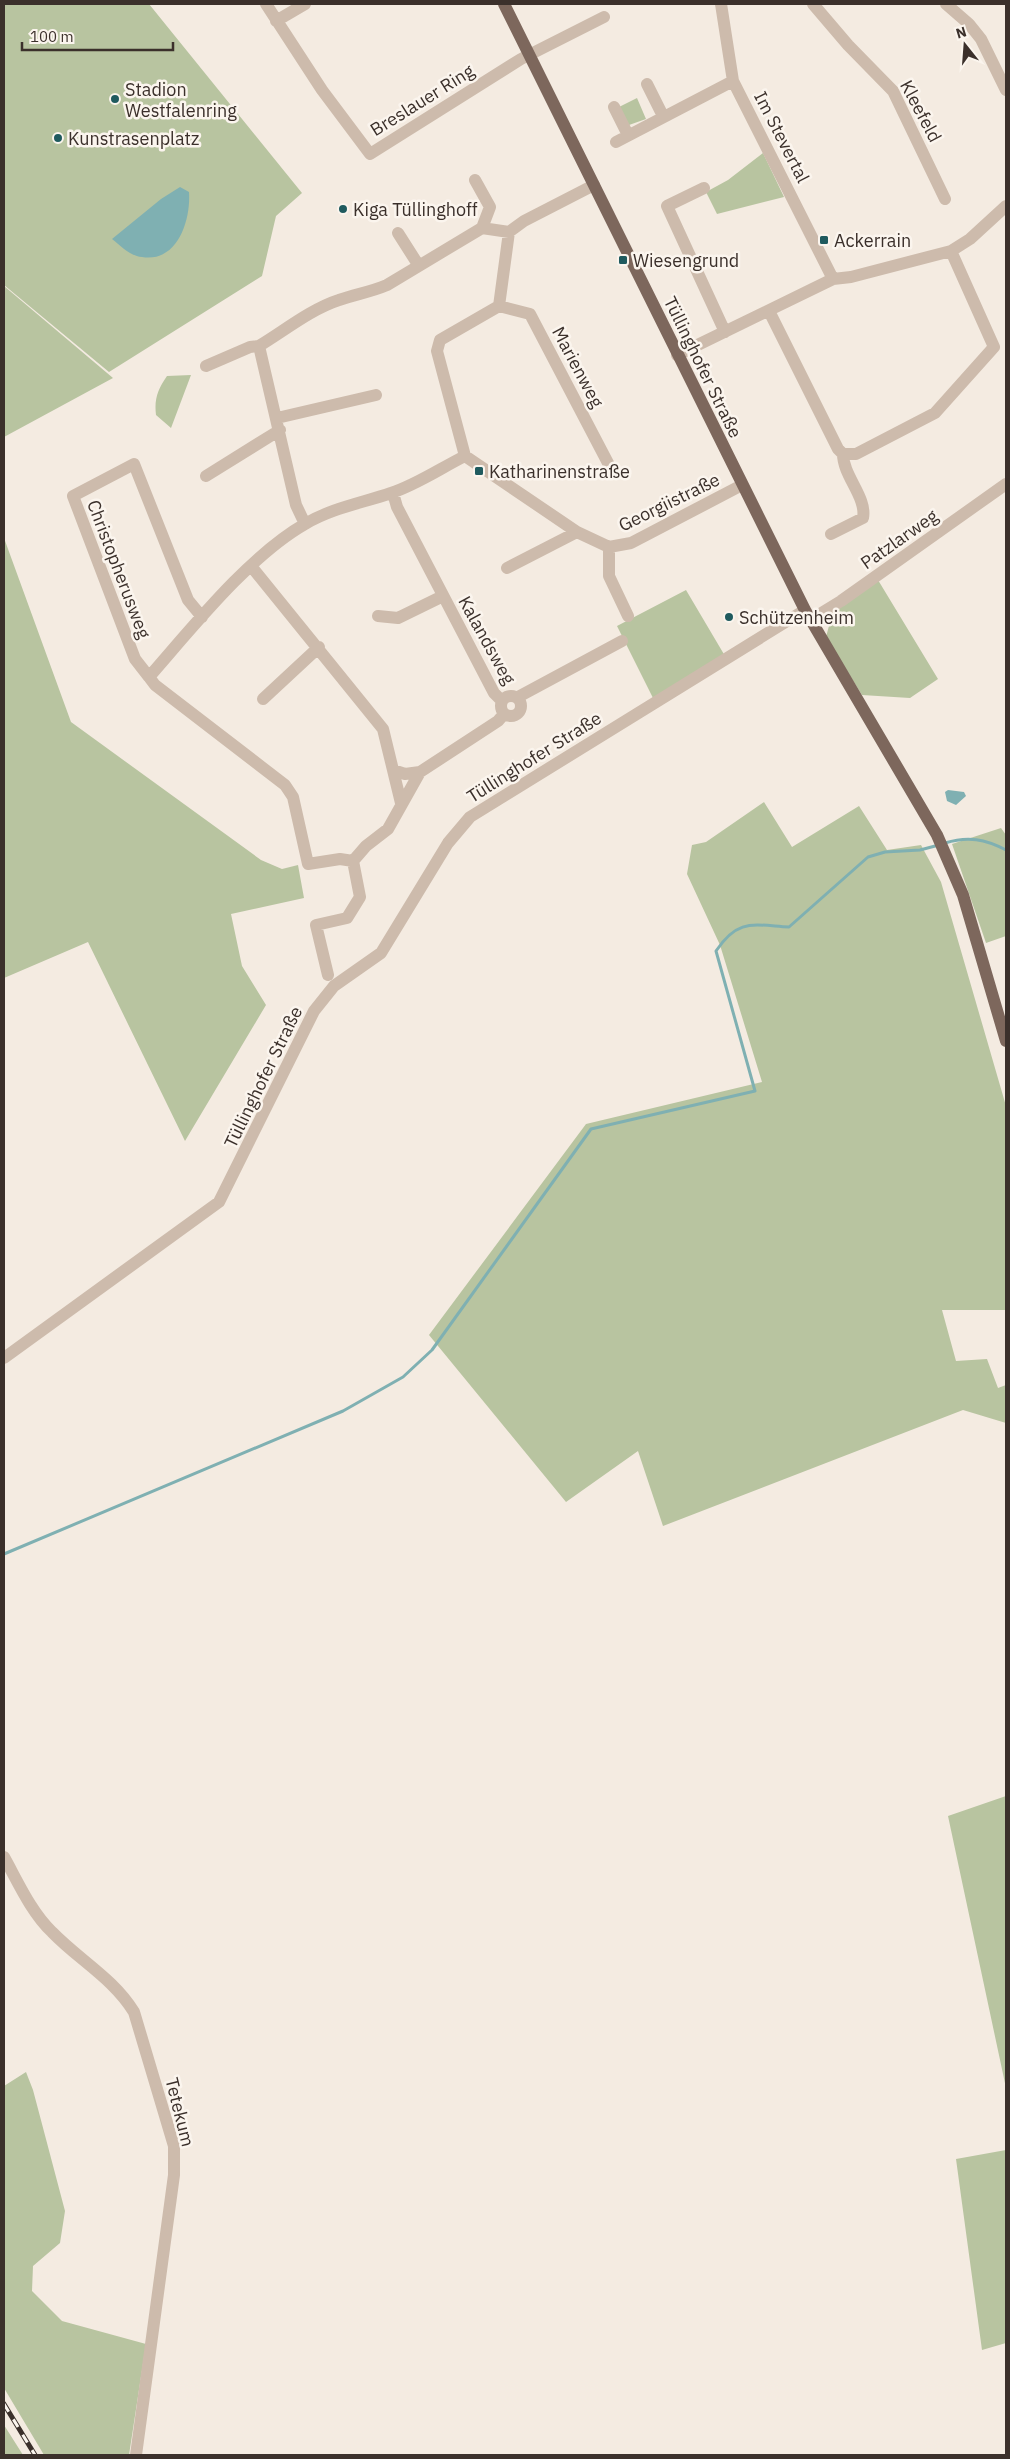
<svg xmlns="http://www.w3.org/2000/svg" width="1010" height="2459" viewBox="0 0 1010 2459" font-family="'IBM Plex Sans',sans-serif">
	<rect width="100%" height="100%" fill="#f4ebe1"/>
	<!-- green -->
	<path fill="#b8c4a0" d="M4 4H149L302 193 276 216 262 276 109 372 4 285Z
		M637 98 646 119 629 125 617 108Z
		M763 153 784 197 717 214 706 192 728 180Z
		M4 286 113 378 4 437Z
		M191 375 171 428 156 415C154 399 158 389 167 376Z
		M4 538 71 722 261 860 282 869 298 865 304 898 231 914 242 966 266 1005 185 1141 88 942 4 978Z
		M878 580 938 679 910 698 862 695 826 637 830 622 837 616 841 605Z
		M686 590 725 656 654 700 617 626Z
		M764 802 792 847 859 806 887 850 921 845 941 882 1006 1106V1310H942L956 1361 987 1359 998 1388 1006 1385V1423L963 1410 663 1526 638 1451 566 1502 429 1335 586 1124 762 1082 720 945 687 874 692 845 706 842Z
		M1001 828 1006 835V936L986 943 952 844Z
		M1006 1796V2088L948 1816Z
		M26 2072 33 2090 65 2211 60 2243 33 2266 32 2291 62 2321 146 2344 129 2455H44L4 2388V2086Z
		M1006 2150V2343L982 2350 956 2159Z
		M4 2425 23 2455H4Z"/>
	<!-- water -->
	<path fill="#7fb0b2" d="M180 187 189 192C191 219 178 263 142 257 130 256 121 246 112 239L161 199Z
		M948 790 964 792 966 796 956 805 947 801 945 792Z"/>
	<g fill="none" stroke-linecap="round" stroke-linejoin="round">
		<!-- stream -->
		<path stroke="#7fb0b2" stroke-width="3" d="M945 843C968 836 985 839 1006 850
			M4 1554 343 1411 403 1377 432 1350 591 1129 755 1091 716 951C738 918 753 925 789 927L868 857 885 852 920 850 939 845"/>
		<!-- minor -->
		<path stroke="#cdbbac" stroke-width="12" d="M266 4 322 90 370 154 521 59 604 17
			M721 4 733 81 833 279
			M813 4 848 45 893 91 945 199
			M946 4 969 24 981 39 1006 90
			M276 21 305 4
			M647 84 663 116
			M614 107 628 135
			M616 142 733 81
			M475 180 490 207 482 228
			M594 185 524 221 509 232 499 306 440 340 437 351 465 456 577 532 609 547 631 543 742 485
			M704 188 667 206 725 332
			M398 233 419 266
			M499 306 530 314 608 463
			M769 311 838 449 843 454H856L935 413 994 347 951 251
			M677 355 833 279 851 277 951 251 970 239 1006 206
			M206 366 250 347 259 346
			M277 418 376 395
			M206 476 280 430
			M393 493 397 507 494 693 502 701
			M305 524 296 505 259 346C284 331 311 309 339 300 356 294 371 292 387 285L482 228 509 232
			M831 534 863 518C867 497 843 476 843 454
			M609 547V576L628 616
			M251 566 383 729 401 803
			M507 568 577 532
			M378 616 398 618 443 596
			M810 620 841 601 1006 484
			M149 677 135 659 73 496 134 464 188 600 202 617
			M501 706a10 10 0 1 1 20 0a10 10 0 1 1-20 0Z
			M518 697 622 641
			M263 699 319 647
			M393 770 405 774 420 772
			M353 861 340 859 308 864 293 797 285 785 155 685 149 677C192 628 249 556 305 524 332 508 362 503 391 493 416 485 441 468 465 456
			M328 975 316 925 347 918 360 897 353 861 366 846 388 829 420 772 498 721 504 714
			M4 1358 219 1202 314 1011 334 986 381 953 448 843 470 817 805 610
			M4 1857C18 1882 31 1912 52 1932 79 1960 113 1978 134 2012L174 2146V2175L136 2455"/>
		<!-- major -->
		<path stroke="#7d675c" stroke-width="12" d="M504 4 805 610 937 835 963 895 1006 1041"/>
		<defs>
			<path id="rail" d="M4 2404 35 2455"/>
		</defs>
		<!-- rail casing -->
		<use href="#rail" stroke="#3b302b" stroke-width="5"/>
		<!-- rail -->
		<use href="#rail" stroke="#fbf5ee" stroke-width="3" stroke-dasharray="9" stroke-linecap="butt"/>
	</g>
	<!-- markers -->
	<g fill="#1f5a5e" stroke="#fbf5ee" stroke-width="2">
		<circle cx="115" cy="99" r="5"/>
		<circle cx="58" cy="138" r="5"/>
		<circle cx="343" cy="209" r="5"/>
		<rect x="819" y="235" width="10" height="10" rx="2.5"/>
		<rect x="618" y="255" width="10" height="10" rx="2.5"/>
		<rect x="474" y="466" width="10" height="10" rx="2.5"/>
		<circle cx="729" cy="617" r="5"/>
	</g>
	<g text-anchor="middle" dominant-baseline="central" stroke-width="5" stroke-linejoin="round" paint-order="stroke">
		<!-- poi labels -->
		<g font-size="18" fill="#3b302b" stroke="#fbf5ee" text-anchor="start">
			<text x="125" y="89">Stadion<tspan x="125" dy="21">Westfalenring</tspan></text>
			<text x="68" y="138">Kunstrasenplatz</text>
			<text x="353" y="209">Kiga Tüllinghoff</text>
			<text x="834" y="240">Ackerrain</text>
			<text x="633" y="260">Wiesengrund</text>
			<text x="489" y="471">Katharinenstraße</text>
			<text x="739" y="617">Schützenheim</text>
		</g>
		<!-- street labels -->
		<g font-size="18" fill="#3b302b" stroke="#fbf5ee">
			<text transform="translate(422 100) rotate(-32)">Breslauer Ring</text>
			<text transform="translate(921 111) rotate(62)">Kleefeld</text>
			<text transform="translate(782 137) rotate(63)">Im Stevertal</text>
			<text transform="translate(578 367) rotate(62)">Marienweg</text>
			<text transform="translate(703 367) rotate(64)">Tüllinghofer Straße</text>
			<text transform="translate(669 502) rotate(-26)">Georgiistraße</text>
			<text transform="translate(899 539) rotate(-35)">Patzlarweg</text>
			<text transform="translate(119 569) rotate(69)">Christopherusweg</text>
			<text transform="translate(487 640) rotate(61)">Kalandsweg</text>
			<text transform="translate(534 757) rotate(-32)">Tüllinghofer Straße</text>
			<text transform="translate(263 1077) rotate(-64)">Tüllinghofer Straße</text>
			<text transform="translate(180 2112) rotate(76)">Tetekum</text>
		</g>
	</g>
	<!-- border -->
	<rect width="1010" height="2459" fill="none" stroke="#3b302b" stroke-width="10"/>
	<!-- north arrow -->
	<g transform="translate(965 45) rotate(343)" stroke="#fbf5ee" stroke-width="4" paint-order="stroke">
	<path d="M0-4L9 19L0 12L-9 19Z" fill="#3b302b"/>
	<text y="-8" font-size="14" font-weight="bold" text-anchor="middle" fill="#3b302b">N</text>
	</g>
	<!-- scale -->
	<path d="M22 42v8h151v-8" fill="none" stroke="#3b302b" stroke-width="2.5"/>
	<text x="30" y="42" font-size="15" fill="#3b302b" stroke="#fbf5ee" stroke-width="4" paint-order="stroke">100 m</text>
</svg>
